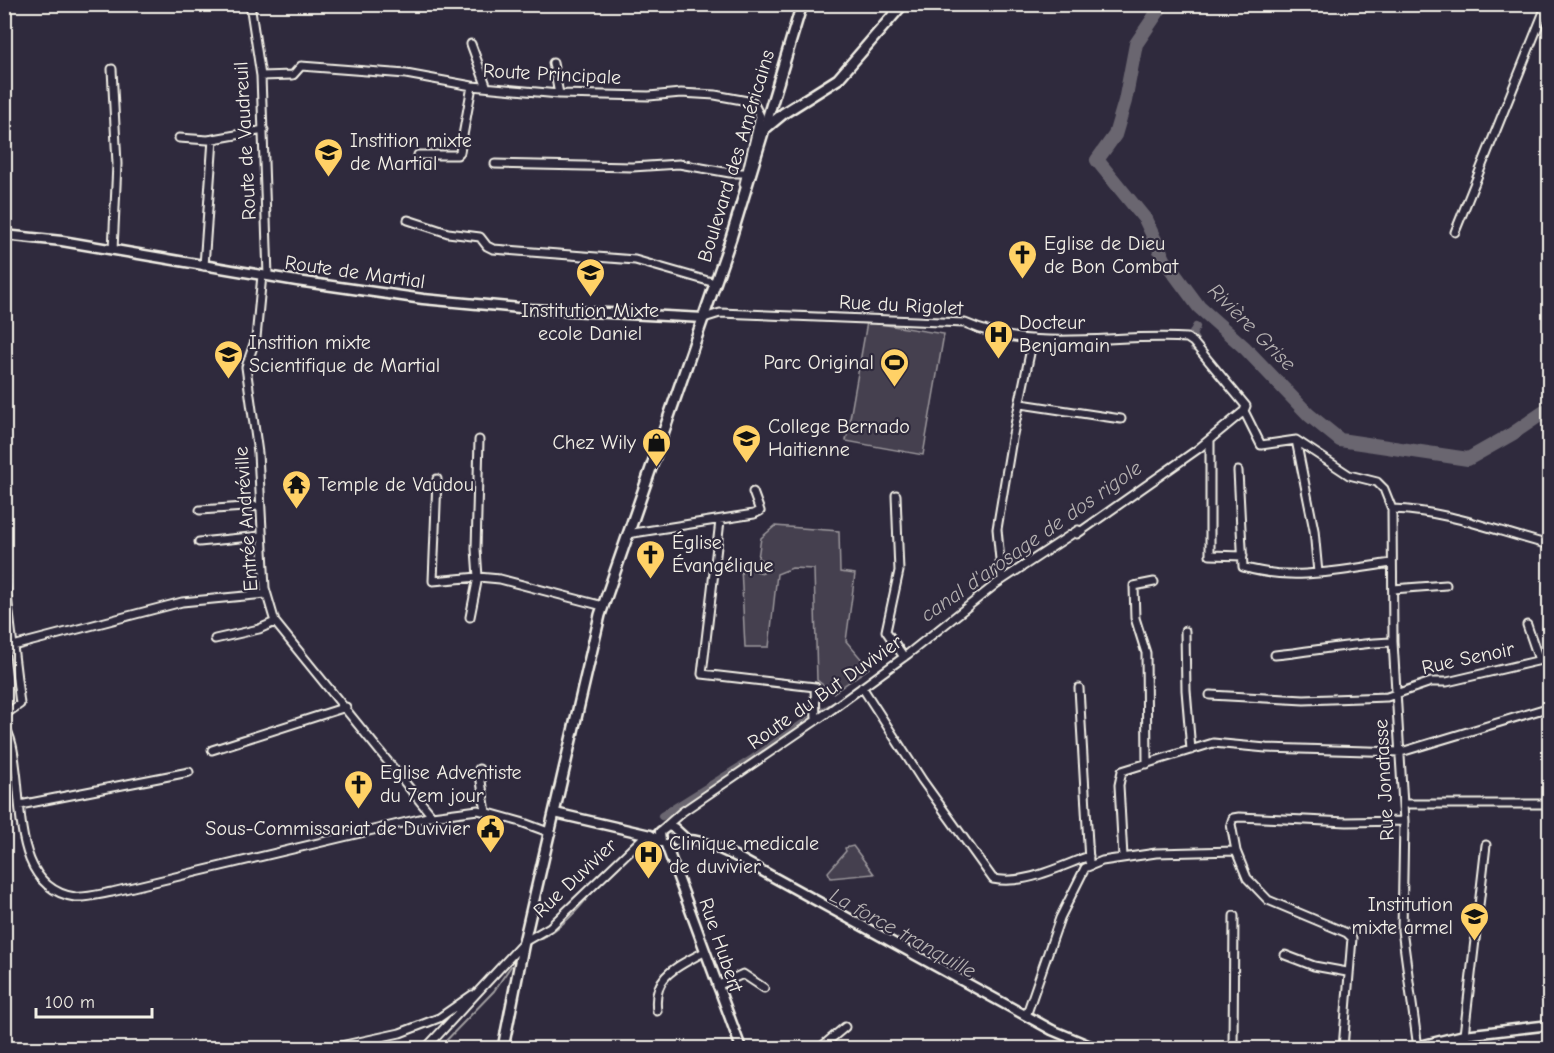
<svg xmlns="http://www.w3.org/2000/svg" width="1554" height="1053" viewBox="0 0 1554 1053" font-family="'Comic Neue',sans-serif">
	<rect width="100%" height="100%" fill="#2f2a3d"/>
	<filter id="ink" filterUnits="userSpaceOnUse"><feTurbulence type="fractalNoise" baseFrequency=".0167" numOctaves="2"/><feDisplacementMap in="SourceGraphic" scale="12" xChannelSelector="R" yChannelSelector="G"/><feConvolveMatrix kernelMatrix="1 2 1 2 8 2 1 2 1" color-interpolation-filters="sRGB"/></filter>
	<g filter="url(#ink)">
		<!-- green -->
		<path fill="#454050" stroke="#9c989c" stroke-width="1.5" d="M867 322 944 334 923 455 846 441Z
			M775 526 839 531 840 572 855 574 846 641 869 668 833 693 817 680 814 569 792 568 777 574 769 647H745L741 567 763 573 765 562 758 558 761 538Z
			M853 846 874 874 831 878 828 872 846 851 845 848Z"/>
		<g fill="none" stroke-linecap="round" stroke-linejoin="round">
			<!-- stream -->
			<path stroke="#a19ea0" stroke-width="2" d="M635 850 646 842 653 841
				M539 940C561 928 580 909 594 889
				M1431 1047 1505 1034
				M439 1048 494 991 511 966"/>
			<!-- canal -->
			<path stroke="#6a6670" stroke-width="8" d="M1194 348 1195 340 1192 335 1196 327
				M662 816 751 760 811 718 833 706"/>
			<!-- river -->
			<path stroke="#6a6670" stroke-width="14" d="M1163 4 1136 44 1125 101 1115 135 1097 160 1145 219 1165 261 1199 307 1245 348 1309 415 1340 440 1468 459 1512 434 1550 408"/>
			<defs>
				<path id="minor" d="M250 4 261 76 268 276
					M471 44 486 85
					M553 63 559 94
					M112 69 117 164 113 250
					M261 76 293 75 301 66 406 74 472 86 559 94 649 96 681 93 715 95 753 102 760 116 744 184
					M179 138 208 140 264 130
					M418 155H457L460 152 472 86
					M495 164 632 167 679 164 730 173H746
					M408 220 448 233 480 237 487 246 493 249 635 260 715 283
					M1455 232 1547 4
					M204 266 213 139
					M262 275 256 338 246 367 258 453 265 588 275 622 432 816
					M1021 404 1121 419
					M1244 411 1261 445 1296 440 1349 475 1377 482 1384 489 1392 509C1450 511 1495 531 1550 545
					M1210 439V555L1243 556
					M1296 440 1314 530 1318 573
					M1238 471 1243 567C1291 582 1343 570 1392 563
					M437 479 433 581 478 577 500 579 603 606
					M896 495 899 571 886 631 904 657
					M1392 509 1393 642 1404 821 1402 930 1418 1048
					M200 510 260 506
					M720 521 702 674 815 687 816 720
					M627 534 754 514 760 511 753 492
					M199 542 261 536
					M4 572 20 704 4 715
					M1002 580 997 529 1012 439 1033 339
					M1393 589 1446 585
					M470 617 478 577 476 549 479 440
					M1527 625 1539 660
					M1185 631 1186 690 1191 750
					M215 639 259 629 275 622
					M13 646 182 602 266 594
					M1275 655C1315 651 1353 643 1393 642
					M862 687 922 780 993 879C1025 885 1059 867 1089 856
					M1079 688 1089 861
					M1210 695 1304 700 1387 697 1431 682H1447L1550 658
					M4 726C13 739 14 756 16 771 22 816 17 888 75 897 86 898 101 894 112 892L432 816 478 810 521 822 551 833
					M212 750 346 707
					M1147 764 1146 653 1135 618 1134 586 1154 582
					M479 769 486 812
					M1403 804H1550
					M20 805 189 772
					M666 826 682 812 827 713 908 654 996 584 1078 530 1077 534 1198 449 1244 411 1246 406 1193 342 1187 338C1114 333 1034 354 965 323L720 313 704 318
					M1236 851 1231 824 1233 818 1239 817 1347 822 1404 821
					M1123 857 1119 785 1122 771 1213 743 1266 748 1401 752 1550 707
					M1285 955 1314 966 1347 972
					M717 986 743 974 764 988
					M657 1011C652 975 677 967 704 952
					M1026 1016 1060 918 1085 868 1102 861 1156 853 1236 851 1247 878 1268 900 1347 933 1352 938 1343 1048
					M1464 1035 1486 845
					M4 1041 12 1048
					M331 1048 400 1033 439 1018 472 995
					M426 1048 524 942 550 927 646 835
					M820 1048 845 1027
					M1233 1048 1234 916
					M1548 1048 1550 1034"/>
				<path id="tertiary" d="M4 235 62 241 297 281 423 299 531 309 704 318
					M555 813 650 835 660 841
					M677 841C697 836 717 848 735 856L1052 1030 1095 1048
					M661 842 660 832 668 826 674 828 686 839
					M666 845 741 1048
					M1412 1048 1464 1035 1550 1025"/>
				<path id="secondary" d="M767 127 784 113 838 79 903 4
					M503 1048 524 942 600 615 731 238 802 4"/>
			</defs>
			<!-- minor casing -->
			<use href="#minor" stroke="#f4f1e8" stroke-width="11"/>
			<!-- tertiary casing -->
			<use href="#tertiary" stroke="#f4f1e8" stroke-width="13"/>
			<!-- secondary casing -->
			<use href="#secondary" stroke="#f4f1e8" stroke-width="14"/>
			<!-- minor -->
			<use href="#minor" stroke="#2f2a3d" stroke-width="7"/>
			<!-- tertiary -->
			<use href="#tertiary" stroke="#2f2a3d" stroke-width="8"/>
			<!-- secondary -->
			<use href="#secondary" stroke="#2f2a3d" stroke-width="9"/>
		</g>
	</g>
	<!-- icons -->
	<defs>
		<symbol id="school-pin" viewBox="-11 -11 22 30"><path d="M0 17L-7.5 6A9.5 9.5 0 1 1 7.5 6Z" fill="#ffd166" stroke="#2f2a3d"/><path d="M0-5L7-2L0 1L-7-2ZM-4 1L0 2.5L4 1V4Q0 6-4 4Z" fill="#111"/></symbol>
		<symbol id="church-pin" viewBox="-11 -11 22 30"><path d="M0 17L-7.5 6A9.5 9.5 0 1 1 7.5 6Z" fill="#ffd166" stroke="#2f2a3d"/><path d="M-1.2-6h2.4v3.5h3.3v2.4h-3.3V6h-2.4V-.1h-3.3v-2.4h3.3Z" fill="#111"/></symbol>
		<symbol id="hospital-pin" viewBox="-11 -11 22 30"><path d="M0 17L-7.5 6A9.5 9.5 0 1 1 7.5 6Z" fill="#ffd166" stroke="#2f2a3d"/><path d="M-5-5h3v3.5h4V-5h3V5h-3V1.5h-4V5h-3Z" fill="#111"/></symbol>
		<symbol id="stadium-pin" viewBox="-11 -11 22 30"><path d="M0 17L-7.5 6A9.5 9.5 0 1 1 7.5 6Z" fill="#ffd166" stroke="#2f2a3d"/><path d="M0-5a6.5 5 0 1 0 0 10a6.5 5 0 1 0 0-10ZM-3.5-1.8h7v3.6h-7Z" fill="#111"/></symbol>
		<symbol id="shop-pin" viewBox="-11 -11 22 30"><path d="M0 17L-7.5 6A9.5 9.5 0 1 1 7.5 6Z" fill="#ffd166" stroke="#2f2a3d"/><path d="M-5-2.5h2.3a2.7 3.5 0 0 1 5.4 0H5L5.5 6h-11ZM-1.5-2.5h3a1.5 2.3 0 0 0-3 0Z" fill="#111"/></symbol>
		<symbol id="temple-pin" viewBox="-11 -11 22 30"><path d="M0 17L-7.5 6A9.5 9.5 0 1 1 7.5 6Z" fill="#ffd166" stroke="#2f2a3d"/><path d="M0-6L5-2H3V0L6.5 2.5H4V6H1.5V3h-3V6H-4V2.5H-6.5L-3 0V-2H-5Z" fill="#111"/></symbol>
		<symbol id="civic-pin" viewBox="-11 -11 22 30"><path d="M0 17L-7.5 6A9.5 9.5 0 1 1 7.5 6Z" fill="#ffd166" stroke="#2f2a3d"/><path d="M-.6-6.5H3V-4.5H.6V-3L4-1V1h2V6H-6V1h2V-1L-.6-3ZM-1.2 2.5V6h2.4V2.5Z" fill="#111"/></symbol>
	</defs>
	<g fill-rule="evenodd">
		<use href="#school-pin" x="312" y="136" width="33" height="45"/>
		<use href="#church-pin" x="1006" y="238" width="33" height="45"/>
		<use href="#school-pin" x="574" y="256" width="33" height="45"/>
		<use href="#hospital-pin" x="982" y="318" width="33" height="45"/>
		<use href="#school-pin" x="212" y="338" width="33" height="45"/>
		<use href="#stadium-pin" x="878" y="346" width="33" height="45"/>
		<use href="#school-pin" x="730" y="422" width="33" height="45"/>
		<use href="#shop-pin" x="640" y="426" width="33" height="45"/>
		<use href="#temple-pin" x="280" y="468" width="33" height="45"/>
		<use href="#church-pin" x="634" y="538" width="33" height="45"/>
		<use href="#church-pin" x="342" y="768" width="33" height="45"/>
		<use href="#civic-pin" x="474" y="812" width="33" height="45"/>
		<use href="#hospital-pin" x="632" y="838" width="33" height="45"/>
		<use href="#school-pin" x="1458" y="900" width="33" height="45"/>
	</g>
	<g text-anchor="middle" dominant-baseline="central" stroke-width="4.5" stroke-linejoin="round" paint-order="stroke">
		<!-- street labels -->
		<g font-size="20" fill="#f4f1e8" stroke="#2f2a3d">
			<text transform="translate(552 74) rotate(3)">Route Principale</text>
			<text transform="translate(245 141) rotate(-93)">Route de Vaudreuil</text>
			<text transform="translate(736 156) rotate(-73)">Boulevard des Américains</text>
			<text transform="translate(355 272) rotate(8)">Route de Martial</text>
			<text transform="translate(901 305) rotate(3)">Rue du Rigolet</text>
			<text transform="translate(246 519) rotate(-94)">Entrée Andréville</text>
			<text transform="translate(1468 658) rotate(-12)">Rue Senoir</text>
			<text transform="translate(825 692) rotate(-35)">Route du But Duvivier</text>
			<text transform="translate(1384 780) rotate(-93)">Rue Jonatasse</text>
			<text transform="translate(575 878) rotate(-43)">Rue Duvivier</text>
			<text transform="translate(721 945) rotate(71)">Rue Hubert</text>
		</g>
		<!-- poi labels -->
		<g font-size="20" fill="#f4f1e8" stroke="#2f2a3d" text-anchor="start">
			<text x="350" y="140">Instition mixte<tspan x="350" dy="23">de Martial</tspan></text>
			<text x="1044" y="243">Eglise de Dieu<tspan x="1044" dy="23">de Bon Combat</tspan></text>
			<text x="590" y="310" text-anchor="middle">Institution Mixte<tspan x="590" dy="23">ecole Daniel</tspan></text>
			<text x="1019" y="322">Docteur<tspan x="1019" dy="23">Benjamain</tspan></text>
			<text x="249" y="342">Instition mixte<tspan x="249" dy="23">Scientifique de Martial</tspan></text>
			<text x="874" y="362" text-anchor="end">Parc Original</text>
			<text x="768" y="426">College Bernado<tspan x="768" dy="23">Haitienne</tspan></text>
			<text x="636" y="442" text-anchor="end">Chez Wily</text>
			<text x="318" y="484">Temple de Vaudou</text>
			<text x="672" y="542">Église<tspan x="672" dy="23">Évangélique</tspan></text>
			<text x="380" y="772">Eglise Adventiste<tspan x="380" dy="23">du 7em jour</tspan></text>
			<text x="470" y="828" text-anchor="end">Sous-Commissariat de Duvivier</text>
			<text x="669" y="843">Clinique medicale<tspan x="669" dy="23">de duvivier</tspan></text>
			<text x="1453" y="904" text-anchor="end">Institution<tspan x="1453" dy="23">mixte armel</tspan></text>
		</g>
		<!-- water labels -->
		<g font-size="21" font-style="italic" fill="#b6b2b2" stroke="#2f2a3d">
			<text transform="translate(1252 327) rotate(45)">Rivière Grise</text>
			<text transform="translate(1031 541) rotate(-35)">canal d'arosage de dos rigole</text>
			<text transform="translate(903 933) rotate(29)">La force tranquille</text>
		</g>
	</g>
	<!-- margin -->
	<rect width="1554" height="1053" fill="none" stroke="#2f2a3d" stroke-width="24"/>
	<rect x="12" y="12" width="1530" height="1029" fill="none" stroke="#f4f1e8" stroke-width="2" filter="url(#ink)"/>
	<!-- scale -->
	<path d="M36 1008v9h116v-9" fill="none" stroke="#f4f1e8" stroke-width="3"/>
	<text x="45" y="1008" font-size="18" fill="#f4f1e8" stroke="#2f2a3d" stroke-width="4.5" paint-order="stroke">100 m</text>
</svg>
